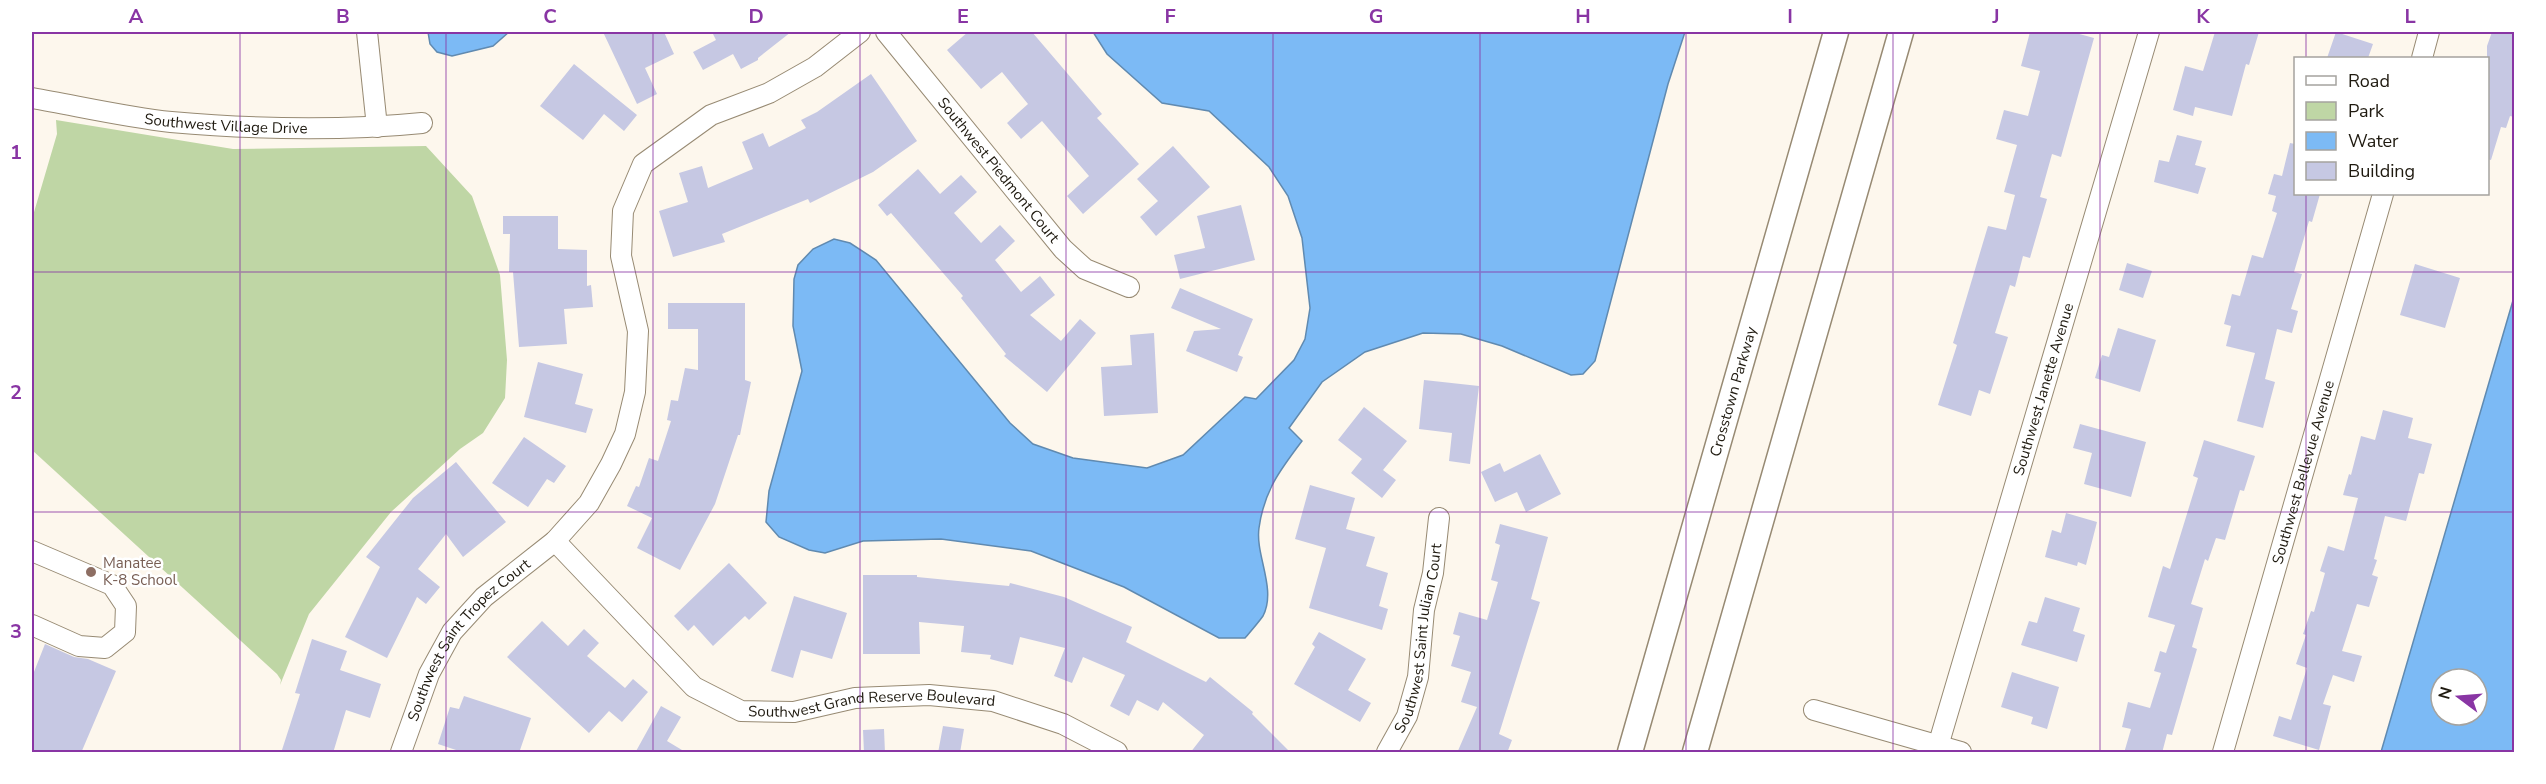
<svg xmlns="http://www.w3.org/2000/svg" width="2546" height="784" viewBox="0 0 2546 784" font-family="'Nunito Sans',sans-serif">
	<rect width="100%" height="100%" fill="#fdf7ed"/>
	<!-- green -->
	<path fill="#bfd6a5" d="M56 120 233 149 426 146 472 196 500 275 507 360 505 398 483 433 460 449 391 512 309 614 280 685 281 680 277 674 32 450V219L57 134Z"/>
	<!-- water -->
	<path fill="#7cbaf5" stroke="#608ab0" stroke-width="1.5" fill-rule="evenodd" d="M428 32H509L493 46 452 56 437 52 430 44Z
		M1093 32H1685L1668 84 1595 361 1583 374 1571 375 1502 346 1461 334 1423 333 1365 352 1322 382 1289 428 1302 441C1280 470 1264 491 1259 528 1255 555 1277 589 1263 616 1258 623 1251 631 1245 638H1219L1124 587 1031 551 941 539 863 541 825 553 809 550 779 537 766 522 769 491 802 371 793 326 794 279 798 265 813 249 834 239 850 243 876 260 1010 423 1033 444 1073 458 1147 468 1183 455 1245 397 1256 399 1294 360 1305 339 1310 308 1302 238 1288 196 1269 167 1209 111 1162 103 1107 54Z
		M2514 297V752H2381ZM2441 679H2477V715H2441Z"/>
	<!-- building -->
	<path fill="#c6c8e3" d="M603 32H664L674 54 645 68 657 94 637 104Z
		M712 32H791L758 58V60L741 69 733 54 703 70 693 52 716 40Z
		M968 32H1032L1102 114 1097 118 1139 164 1083 214 1067 196 1089 176 1042 121 1021 139 1007 123 1028 104 1002 72 981 89 947 50Z
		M2030 32H2072L2094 38 2061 157 2052 154 2040 197 2047 199 2030 258 2023 256 2015 287 2010 285 1995 333 2008 337 1990 394 1979 390 1971 416 1938 405 1957 345 1953 343 1988 226 2006 230 2015 195 2004 192 2017 145 1996 139 2004 110 2028 116 2040 71 2021 66Z
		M2215 32H2259L2249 65 2246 64 2232 116 2195 107 2193 116 2173 110 2185 66 2203 71Z
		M2336 32 2373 44 2368 58H2327Z
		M2492 32H2514V117L2510 116 2506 128 2501 127 2491 160 2487 159V46Z
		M574 64 637 115 624 131 604 114 583 140 540 106Z
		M871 74 917 141 873 172 810 203 808 199 722 234 725 242 673 257 659 211 688 202 679 173 702 166 708 188 753 169 742 142 763 133 769 147 806 128 801 120 817 112Z
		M2177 135 2202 141 2195 165 2206 168 2198 194 2154 182 2159 160 2169 162Z
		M2290 143 2295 144V194H2320L2312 222 2309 221 2294 272 2302 274 2291 309 2298 311 2292 333 2277 329 2265 379 2275 382 2263 428 2237 421 2255 353 2226 346 2231 326 2224 324 2232 294 2240 296 2252 255 2263 258 2277 213 2272 211 2276 196 2268 194 2274 174 2282 176Z
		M1173 146 1210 187 1156 236 1140 217 1158 201 1137 179Z
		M918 169 940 194 961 175 977 192 954 213 981 243 1000 225 1015 241 995 260 1021 292 1040 276 1055 295 1030 315 1061 341 1080 319 1096 333 1047 392 1004 356 1006 354 961 298 963 296 891 213 887 216 878 205Z
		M1241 205 1255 260 1180 279 1174 255 1205 248 1197 216Z
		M503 216H558V249L587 250V286L591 285 593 307 564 309 567 344 519 347 513 272H509L510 234H503Z
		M2127 263 2152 271 2143 298 2119 290Z
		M2415 264 2460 278 2445 328 2400 315Z
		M1180 288 1253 319 1238 355 1243 357 1237 372 1186 351 1194 331 1221 329 1171 308Z
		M668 303H745V380L751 382 740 435H738L715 504 680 570 637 548 652 518 627 506 636 486 639 487 649 458 658 461 671 421 667 420 671 400 678 401 685 368 698 370V329H668Z
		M2118 328 2156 340 2140 392 2095 378 2102 355 2109 357Z
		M1154 333 1158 413 1104 416 1101 367 1132 365 1130 335Z
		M538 362 583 374 575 404 593 409 586 433 524 417Z
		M1424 380 1479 386 1470 464 1449 461 1452 433 1419 429Z
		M1364 407 1407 441 1383 470 1396 480 1382 498 1351 473 1362 459 1338 440Z
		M2383 410 2413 418 2408 438 2432 444 2424 474 2419 473 2406 521 2385 516 2374 559 2377 560 2372 575 2378 577 2369 607 2357 604 2342 651 2362 656 2354 682 2333 675 2323 704 2331 706 2319 750 2273 736 2279 716 2291 720 2307 668 2296 664 2306 635 2303 634 2311 611 2314 612 2325 573 2320 571 2328 546 2344 551 2358 498 2343 495 2349 474 2351 475 2361 436 2375 440Z
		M2080 424 2146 442 2131 497 2084 484 2092 453 2073 448Z
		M524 437 566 466 554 483 547 479 528 507 492 483Z
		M2204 440 2255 456 2244 491 2240 490 2225 540 2216 538 2208 561 2205 559 2191 604 2203 608 2192 647 2197 649 2172 735 2167 734 2162 753H2124L2131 729 2122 727 2128 702 2150 708 2161 673 2154 671 2160 651 2166 653 2175 625 2148 617 2163 566 2170 569 2198 478 2193 476Z
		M1540 454 1561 494 1526 512 1517 492 1495 502 1481 472 1500 463 1504 472Z
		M456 462 506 522 463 557 446 534 418 569 440 587 426 604 417 597 387 658 345 637 380 567 366 557 413 498Z
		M1310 485 1355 498 1346 529 1375 537 1366 566 1388 573 1379 606 1388 609 1382 630 1309 608 1326 548 1295 539Z
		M2066 513 2097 522 2086 565 2078 562 2077 566 2045 557 2052 530 2061 533Z
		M1500 524 1548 537 1531 599 1540 602 1499 734 1512 740 1507 753H1457L1477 707 1461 702 1471 672 1451 666 1460 636 1453 634 1459 612 1487 620 1498 582 1491 580 1500 545 1495 543Z
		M729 563 767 603 749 620 745 616 713 646 694 625 688 631 674 616Z
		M863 575H917V577L1009 586 1010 583 1064 597 1132 627 1126 642 1206 682 1210 677 1253 712 1252 714 1291 753H1190L1204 735 1163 702 1158 711 1137 700 1129 716 1110 706 1125 675 1083 657 1072 683 1054 676 1065 648 1020 637 1013 665 990 659 991 655 961 652 964 626 919 622 920 654H863Z
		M794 596 847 613 832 659 801 650 793 678 771 671Z
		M2045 597 2080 608 2073 631 2085 635 2077 662 2021 645 2029 621 2037 623Z
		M542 621 568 646 584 629 599 643 587 656 625 688 633 679 648 692 622 722 609 711 589 733 507 657Z
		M1319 632 1366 659 1348 690 1371 703 1360 722 1294 684 1315 647 1312 644Z
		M312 639 347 651 340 670 381 684 370 718 346 710 333 753H281L300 694 295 693Z
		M45 644 74 657 88 659 116 671 81 753H32V677Z
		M2012 672 2059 687 2047 729 2031 724 2033 717 2001 707Z
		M464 696 531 718 519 753H465L438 744 450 707 459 709Z
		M661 706 681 717 667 741 687 753H635Z
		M943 726 964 729 960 753H938Z
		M884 729 885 753H864L863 730Z"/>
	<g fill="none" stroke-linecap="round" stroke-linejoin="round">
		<defs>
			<g id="minor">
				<path d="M367 32 377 127"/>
				<path id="s1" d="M886 32 1063 249 1085 269 1129 287"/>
				<path d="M2422 58 2429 32"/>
				<path id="s2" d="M32 98C78 106 125 117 171 122 251 129 342 131 422 123"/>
				<path id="s3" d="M555 541 694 687 741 711 794 712 855 698 929 695 993 701 1063 724 1117 752"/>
				<path d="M32 551 112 585 126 606 125 632 105 648 79 646 32 625"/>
				<path d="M1814 710 1961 752"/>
				<path id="s4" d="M1938 746 2149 32"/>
				<path id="s5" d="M401 752 429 674 452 632 484 597 555 541 589 503 611 464 625 434 635 392 638 331 621 256 623 211 643 164 711 115 769 93 815 67 860 32"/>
				<path id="s6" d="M1387 752 1407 716 1418 677 1424 610 1433 573 1439 518"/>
				<path id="s7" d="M2223 752 2383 194"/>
			</g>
			<g id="major">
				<path id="s8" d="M1630 752 1836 32"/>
				<path d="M1695 752 1901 32"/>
			</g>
		</defs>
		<!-- minor casing -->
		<use href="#minor" stroke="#978a73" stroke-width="22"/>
		<!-- major casing -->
		<use href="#major" stroke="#978a73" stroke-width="27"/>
		<!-- minor -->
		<use href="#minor" stroke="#fff" stroke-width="20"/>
		<!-- major -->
		<use href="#major" stroke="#fff" stroke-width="24"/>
	</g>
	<!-- grid -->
	<path fill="none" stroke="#8935a4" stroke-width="1.5" stroke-opacity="0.55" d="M240 32V752M446 32V752M653 32V752M860 32V752M1066 32V752M1273 32V752M1480 32V752M1686 32V752M1893 32V752M2100 32V752M2306 32V58M2306 194V752M32 272H2514M32 512H2514"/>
	<!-- markers -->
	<circle fill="#8d6e63" stroke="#fff" stroke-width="2" cx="91" cy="572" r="6"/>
	<g text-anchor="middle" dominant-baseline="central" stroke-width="5" stroke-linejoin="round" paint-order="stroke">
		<!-- street labels -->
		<g font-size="15" fill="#1f1a10" stroke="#fff">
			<text stroke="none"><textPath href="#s2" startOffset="196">Southwest Village Drive</textPath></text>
			<text stroke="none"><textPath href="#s1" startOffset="178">Southwest Piedmont Court</textPath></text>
			<text stroke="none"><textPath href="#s4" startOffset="372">Southwest Janette Avenue</textPath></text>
			<text stroke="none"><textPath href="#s8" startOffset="375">Crosstown Parkway</textPath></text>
			<text stroke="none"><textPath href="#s7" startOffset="291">Southwest Bellevue Avenue</textPath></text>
			<text stroke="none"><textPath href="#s6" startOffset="120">Southwest Saint Julian Court</textPath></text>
			<text stroke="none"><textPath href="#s5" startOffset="134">Southwest Saint Tropez Court</textPath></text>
			<text stroke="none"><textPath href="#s3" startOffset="386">Southwest Grand Reserve Boulevard</textPath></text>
		</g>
		<!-- education labels -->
		<g font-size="15" fill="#785e54" stroke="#fff" text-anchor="start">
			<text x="103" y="563">Manatee<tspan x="103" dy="17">K-8 School</tspan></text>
		</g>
	</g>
	<!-- border -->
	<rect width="2546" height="784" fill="none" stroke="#ffffff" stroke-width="66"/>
	<!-- legend -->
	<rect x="2294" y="57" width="195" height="138" fill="#ffffff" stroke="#a5a39f" stroke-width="1.5"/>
	<rect x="2306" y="76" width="30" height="9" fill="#ffffff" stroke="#a5a39f" stroke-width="1.5"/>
	<text x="2348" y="87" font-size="18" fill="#1f1a10">Road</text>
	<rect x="2306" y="102" width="30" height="18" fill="#bfd6a5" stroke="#a5a39f" stroke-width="1.5"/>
	<text x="2348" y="117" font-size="18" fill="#1f1a10">Park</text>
	<rect x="2306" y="132" width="30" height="18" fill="#7cbaf5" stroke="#a5a39f" stroke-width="1.5"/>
	<text x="2348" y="147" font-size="18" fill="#1f1a10">Water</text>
	<rect x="2306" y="162" width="30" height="18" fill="#c6c8e3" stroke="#a5a39f" stroke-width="1.5"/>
	<text x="2348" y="177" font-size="18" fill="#1f1a10">Building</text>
	<!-- north arrow -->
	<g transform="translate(2459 697) rotate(286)"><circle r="28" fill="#ffffff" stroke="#a5a39f" stroke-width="1.5"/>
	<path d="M0-4.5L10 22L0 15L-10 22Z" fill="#8935a4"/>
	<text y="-9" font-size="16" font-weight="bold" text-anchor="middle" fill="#1f1a10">N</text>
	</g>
	<rect x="33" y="33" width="2480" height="718" fill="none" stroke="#8935a4" stroke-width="2"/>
	<g font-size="20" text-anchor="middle" font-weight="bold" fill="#8935a4">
		<text x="136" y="23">A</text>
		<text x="343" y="23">B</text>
		<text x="550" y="23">C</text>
		<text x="756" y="23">D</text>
		<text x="963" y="23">E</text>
		<text x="1170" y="23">F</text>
		<text x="1376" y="23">G</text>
		<text x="1583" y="23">H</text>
		<text x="1790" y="23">I</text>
		<text x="1996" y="23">J</text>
		<text x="2203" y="23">K</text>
		<text x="2410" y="23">L</text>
		<text x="16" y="159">1</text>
		<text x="16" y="399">2</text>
		<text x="16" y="638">3</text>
	</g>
</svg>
